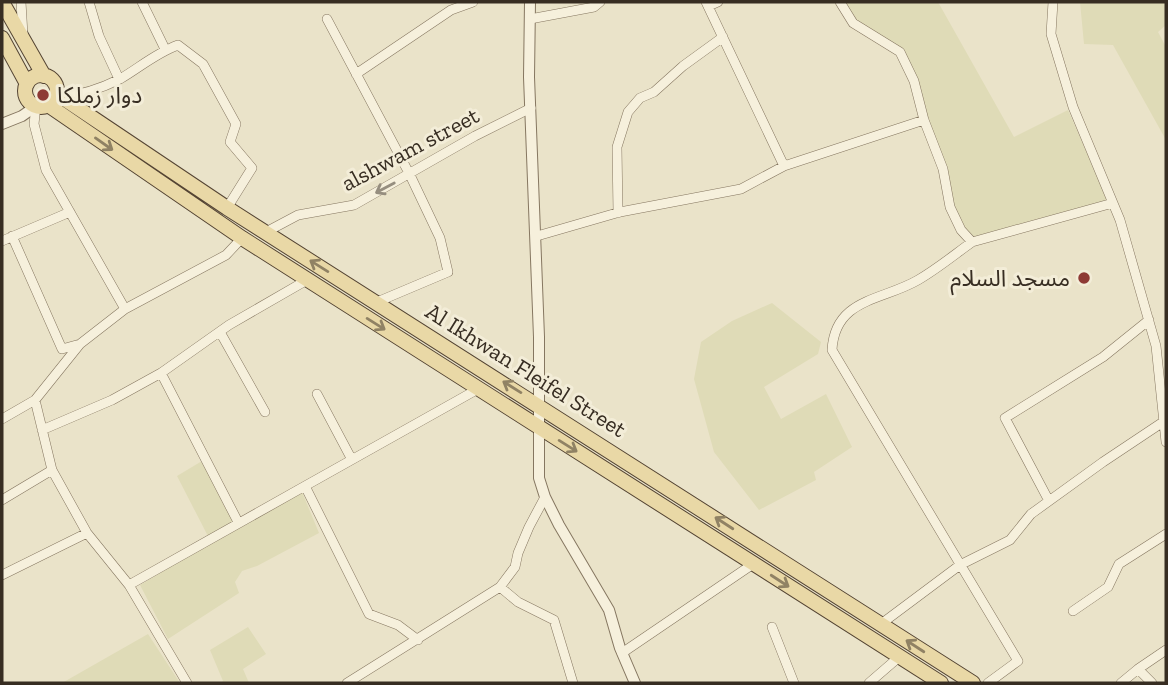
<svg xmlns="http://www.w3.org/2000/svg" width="1168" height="685" viewBox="0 0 1168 685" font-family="'Zilla Slab','Noto Sans Arabic',serif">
	<rect width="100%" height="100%" fill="#eae3c9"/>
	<!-- farmland -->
	<path fill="#dfdbb7" d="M844 2H938L1014 137 1068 110 1108 201 973 238 964 228 953 206 927 118 903 49 855 21Z
		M1080 2H1166V25L1158 32 1166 47V140L1113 45 1084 44Z
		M772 303 821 342 818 354 764 387 781 419 826 394 852 447 814 472 816 480 759 510 714 452 694 379 701 342 732 321Z
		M202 461 238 526 302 492 319 533 257 566 242 571 235 582 239 593 168 639 140 585 211 542 177 476Z
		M248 627 266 654 243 669 249 683H221L223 681 210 650Z
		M148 634 180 683H62Z"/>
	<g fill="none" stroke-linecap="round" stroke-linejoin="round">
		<defs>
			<path id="minor" d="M21 2 23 35
				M89 2 99 36 119 79
				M142 2 165 49
				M706 2 784 166
				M840 2 853 23 900 52 914 81 924 120 943 169 950 207 961 230 972 242 1113 203
				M1053 2 1051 34 1073 107 1120 220 1156 346 1166 442
				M709 6 718 2
				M327 19 410 175 440 238 448 272 377 302
				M530 19 594 7 600 2
				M356 74 451 10 473 2
				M61 97C80 95 102 88 120 79 139 68 156 53 178 45L203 64 236 124 230 142 252 168 227 208
				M36 106 34 124 46 170 125 309
				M618 213 617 147 628 112 640 98 654 92 683 66 723 37
				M266 232 298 215 354 205 475 136 531 108
				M12 236 62 349 80 344
				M537 236 620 212 741 189 784 166 924 120
				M2 241 70 212
				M972 242C954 255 937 269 918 280 882 301 835 298 832 350L1018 661 988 683
				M220 332 265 412
				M161 373 238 522
				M317 394 351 458
				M35 400 52 470 87 533 129 585 187 683
				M2 419 35 400 80 344 125 309 226 255 242 238
				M42 430 112 400 161 373 229 325 307 280
				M305 486 478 389
				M2 500 52 470
				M1049 501 1005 418 1103 357 1149 320
				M2 575 87 533
				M129 585 305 486 369 614 398 625 418 640
				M500 587 518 602 554 620 573 683
				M1073 611 1108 587 1119 564 1166 534
				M881 624 960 565 1010 540 1031 514 1103 462 1163 422
				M772 627 794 683
				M622 653 753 564
				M347 683 500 587 515 567 518 553 529 527 545 497
				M869 683 899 657
				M1121 683 1138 669
				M1152 683 1138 669 1166 650"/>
			<path id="tertiary" d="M530 2 529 77 539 337V478L545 497 559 525 609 610 620 648 635 683
				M2 124 22 116 36 106"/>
			<path id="primary" d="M2 2 44 76
				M2 38 27 84
				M25 91a16 16 0 1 1 32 0a16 16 0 1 1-32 0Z
				M57 94 227 208 973 683
				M48 105 242 238 941 683"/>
		</defs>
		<!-- minor casing -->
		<use href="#minor" stroke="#857660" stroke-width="10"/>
		<!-- tertiary casing -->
		<use href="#tertiary" stroke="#857660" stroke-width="12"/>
		<!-- primary casing -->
		<use href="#primary" stroke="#544433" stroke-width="16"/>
		<!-- minor -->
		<use href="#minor" stroke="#f6f0dc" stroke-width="9"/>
		<!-- tertiary -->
		<use href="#tertiary" stroke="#f6f0dc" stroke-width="10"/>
		<!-- primary -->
		<use href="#primary" stroke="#e9d8a6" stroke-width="14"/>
	</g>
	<!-- one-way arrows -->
	<defs><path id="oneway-shaft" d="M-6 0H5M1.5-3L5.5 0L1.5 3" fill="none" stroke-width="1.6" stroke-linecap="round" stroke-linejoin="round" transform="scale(1.75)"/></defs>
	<g stroke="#908264">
		<use href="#oneway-shaft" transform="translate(104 144) rotate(35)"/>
		<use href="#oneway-shaft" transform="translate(319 266) rotate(-148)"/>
		<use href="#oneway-shaft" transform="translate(376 324) rotate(32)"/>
		<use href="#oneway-shaft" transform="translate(512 387) rotate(-148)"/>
		<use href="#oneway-shaft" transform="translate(568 446) rotate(32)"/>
		<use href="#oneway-shaft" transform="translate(724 523) rotate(-147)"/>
		<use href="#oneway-shaft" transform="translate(780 581) rotate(33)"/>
		<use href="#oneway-shaft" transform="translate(915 646) rotate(-147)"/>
	</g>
	<use stroke="#968e7f" href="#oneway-shaft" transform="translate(385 188) rotate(152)"/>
	<!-- markers -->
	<g fill="#8e3a35" stroke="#f3edd8" stroke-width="2.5">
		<circle cx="43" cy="95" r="7"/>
		<circle cx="1084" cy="278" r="7"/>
	</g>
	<g text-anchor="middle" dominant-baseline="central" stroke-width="6" stroke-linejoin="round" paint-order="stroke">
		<!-- poi labels -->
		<g font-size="23" fill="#372d22" stroke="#f3edd8" text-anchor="start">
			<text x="57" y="95">دوار زملكا</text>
			<text x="1070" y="278" text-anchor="end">مسجد السلام</text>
		</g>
		<!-- street labels -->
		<g font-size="23" fill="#372d22" stroke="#f3edd8">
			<text transform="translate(410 149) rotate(-28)">alshwam street</text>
			<text transform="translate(526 370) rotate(32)">Al Ikhwan Fleifel Street</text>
		</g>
	</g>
	<!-- border -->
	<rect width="1168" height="685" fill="none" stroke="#372d22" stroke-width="7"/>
</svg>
